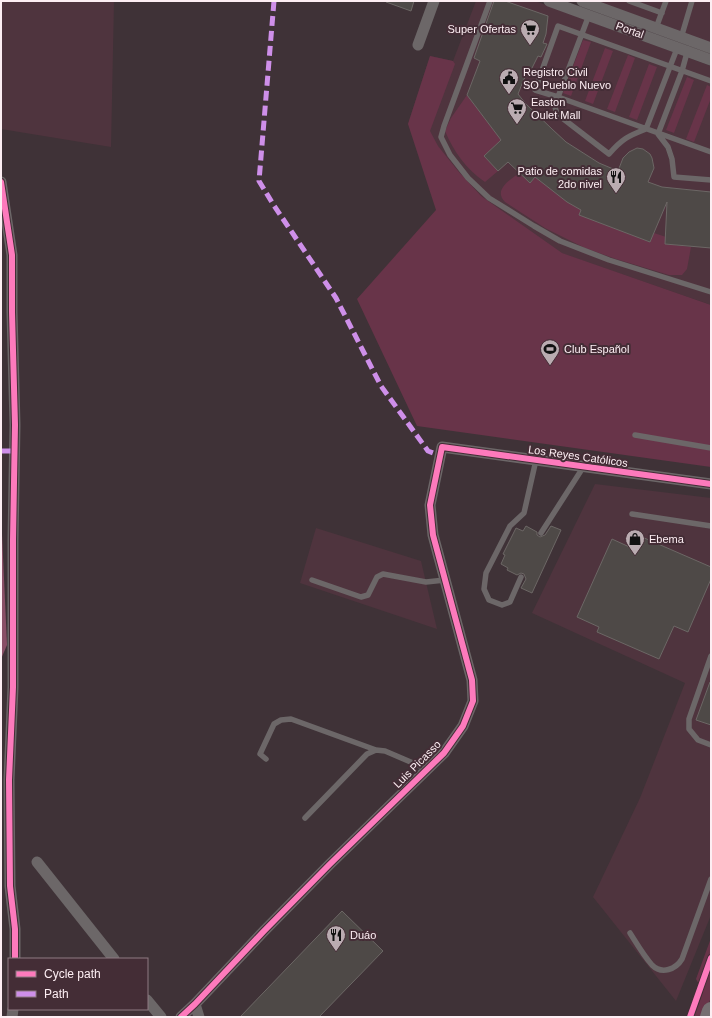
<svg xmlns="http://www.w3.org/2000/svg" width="712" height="1018" viewBox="0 0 712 1018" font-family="Helvetica,sans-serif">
	<rect width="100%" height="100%" fill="#3f3237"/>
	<!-- built -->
	<path fill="#4f343e" d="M1 1H114L111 147 1 129Z
		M476 1H535L711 66V305L483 226 408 124 430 56 453 61Z
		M589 1H711V45Z
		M595 484 711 498V915L676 1001 593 897 640 798 685 683 532 613Z
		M316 528 421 561 437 629 300 583Z"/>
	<!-- green -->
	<path fill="#683449" d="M583 40 591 42 571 96 563 93Z
		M605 48 613 51 593 104 585 101Z
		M628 55 635 58 615 112 607 109Z
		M430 56 453 61 455 64 430 131 438 146 458 171 481 196 562 253 711 305V467L417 426 357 299 436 210 408 124Z
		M649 64 657 67 637 120 629 117Z
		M687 77 694 80 674 133 666 130Z
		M707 85 711 87V98L694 142 686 139Z
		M467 95 501 140 484 156 498 171 485 182C466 169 454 152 445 131L451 118Z
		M519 173 530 183 535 177 581 210 580 215 650 242 654 233 666 237V244L691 247 687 269 682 275H669L616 259 585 248 545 228 505 202C493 190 510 180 519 173Z
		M711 938V997L704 1017H694L703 992 696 979Z"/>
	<!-- forest -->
	<path fill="#894f66" d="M1 512 7 645 1 659Z"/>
	<!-- building -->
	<path fill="#4e4947" stroke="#6c6765" d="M386 1H414L411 11 386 2Z
		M494 1H505L548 16 546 34 543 43 547 44 541 57 538 56 531 70 524 79 518 94 525 103 552 129 566 142 599 163 618 171 623 158 629 152 637 148 643 149 650 154 652 158 654 168 648 182 662 187 711 192V248L665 244 667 202 650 242 579 215 581 210 567 202 535 177 530 183 508 162 498 171 484 156 501 140 467 95 480 61 474 58Z
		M526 526 537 532V535L540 537 545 535 551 526 561 530 532 593 521 588 526 579 524 574 521 573 517 575 507 570 508 568 501 564 505 555 503 554 516 528 523 531Z
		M642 537 711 567V579L688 632 674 626 659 659 597 632 599 627 577 617 612 539 636 550Z
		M710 682H711V725L696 720Z
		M342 911 383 951 319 1017H240Z"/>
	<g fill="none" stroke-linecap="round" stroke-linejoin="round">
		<!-- service -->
		<path stroke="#6c6768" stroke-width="5.5" d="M490 1 444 126 441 137 450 155 468 178 489 198 534 226 560 241 609 260 711 292
			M629 1 662 13
			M589 15 558 97 555 107 557 114 609 154C622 139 628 136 646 129L678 46
			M656 28 666 1
			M681 38 692 1
			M688 49 682 71 658 134 668 147 672 159 674 177 711 180
			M711 81 558 26 535 90 558 97 711 152
			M635 435 711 448
			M632 514 711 526
			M541 533 584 466
			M521 577 510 602 502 605 489 600 484 589 486 573 510 526 524 513 536 460
			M312 580 361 597 368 595 377 577 383 574 426 582 445 580
			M711 656 689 719V729L698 740 711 745
			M266 759 260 754 274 724 281 720 291 719 376 750
			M305 818 367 754 376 750 385 751 427 769
			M630 933C637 944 644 956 652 965 662 975 676 969 682 959L711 879"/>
		<!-- minor -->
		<path stroke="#6c6768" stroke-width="11" d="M549 1 711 60
			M582 1 711 48
			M418 45 434 1
			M1 182 12 255V312L15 425 13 540V687L9 780 10 886 15 929V959
			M37 862 114 959
			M147 1000 161 1017
			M195 1004 199 1017
			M12 1017 13 1009
			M181 1017 195 1004 264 931 330 864 444 753 463 726 473 701 472 680 433 535 430 505 442 447 711 484"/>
		<!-- primary -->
		<path stroke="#766f72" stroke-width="18" d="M709 1017 711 1011"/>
		<!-- quiet -->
		<path stroke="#ce8fe9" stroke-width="5" stroke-dasharray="10 5" stroke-linecap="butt" d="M274 1 259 181 273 204 336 298 381 386 428 451 441 456
			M1 451H15"/>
		<defs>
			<path id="cycleway" d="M1 182 12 255V312L15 425 13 540V687L9 780 10 886 15 929V959
				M181 1017 195 1004 264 931 330 864 444 753 463 726 473 701 472 680 433 535 430 505 442 447 711 484
				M690 1017 711 958"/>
		</defs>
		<!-- cycleway casing -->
		<use href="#cycleway" stroke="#442d36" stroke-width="8"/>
		<!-- cycleway -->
		<use href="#cycleway" stroke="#fd7abc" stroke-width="6"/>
	</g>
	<!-- icons -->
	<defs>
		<symbol id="supermarket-pin" viewBox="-11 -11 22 30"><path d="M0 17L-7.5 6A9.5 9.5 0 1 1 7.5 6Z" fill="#baacb1" stroke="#442d36"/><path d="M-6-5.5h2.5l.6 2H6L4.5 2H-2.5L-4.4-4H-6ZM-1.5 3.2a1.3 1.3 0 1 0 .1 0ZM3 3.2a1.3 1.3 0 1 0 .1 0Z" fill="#111"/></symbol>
		<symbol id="civic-pin" viewBox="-11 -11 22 30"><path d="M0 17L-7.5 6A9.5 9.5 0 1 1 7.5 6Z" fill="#baacb1" stroke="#442d36"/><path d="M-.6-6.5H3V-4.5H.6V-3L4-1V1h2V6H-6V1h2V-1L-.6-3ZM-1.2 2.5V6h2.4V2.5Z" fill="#111"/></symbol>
		<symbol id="restaurant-pin" viewBox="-11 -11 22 30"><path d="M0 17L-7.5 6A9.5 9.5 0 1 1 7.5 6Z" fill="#baacb1" stroke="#442d36"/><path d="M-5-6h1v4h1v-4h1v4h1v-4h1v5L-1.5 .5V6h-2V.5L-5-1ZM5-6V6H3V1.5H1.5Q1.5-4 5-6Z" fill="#111"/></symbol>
		<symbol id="stadium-pin" viewBox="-11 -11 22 30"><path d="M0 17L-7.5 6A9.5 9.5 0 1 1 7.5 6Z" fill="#baacb1" stroke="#442d36"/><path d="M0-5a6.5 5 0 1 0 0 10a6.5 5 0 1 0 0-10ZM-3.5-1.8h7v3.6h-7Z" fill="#111"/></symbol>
		<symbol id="shop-pin" viewBox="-11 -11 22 30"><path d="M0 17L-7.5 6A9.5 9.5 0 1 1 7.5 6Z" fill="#baacb1" stroke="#442d36"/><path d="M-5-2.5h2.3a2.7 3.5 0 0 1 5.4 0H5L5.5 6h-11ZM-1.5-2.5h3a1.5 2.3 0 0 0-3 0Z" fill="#111"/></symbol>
	</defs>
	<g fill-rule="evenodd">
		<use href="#supermarket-pin" x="519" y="18" width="22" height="30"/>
		<use href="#civic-pin" x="498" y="67" width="22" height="30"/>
		<use href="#supermarket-pin" x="506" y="97" width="22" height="30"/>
		<use href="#restaurant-pin" x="605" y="166" width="22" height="30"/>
		<use href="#stadium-pin" x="539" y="338" width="22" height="30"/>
		<use href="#shop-pin" x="624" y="528" width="22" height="30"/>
		<use href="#restaurant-pin" x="325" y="924" width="22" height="30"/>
	</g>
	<g text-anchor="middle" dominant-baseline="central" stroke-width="4" stroke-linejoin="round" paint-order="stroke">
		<!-- poi labels -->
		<g font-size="11" fill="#fdeef3" stroke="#442d36" text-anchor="start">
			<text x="516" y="29" text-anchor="end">Super Ofertas</text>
			<text x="523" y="72">Registro Civil<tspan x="523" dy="13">SO Pueblo Nuevo</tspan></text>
			<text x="531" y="102">Easton<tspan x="531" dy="13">Oulet Mall</tspan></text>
			<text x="602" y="171" text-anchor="end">Patio de comidas<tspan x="602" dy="13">2do nivel</tspan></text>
			<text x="564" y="349">Club Español</text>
			<text x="649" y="539">Ebema</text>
			<text x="350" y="935">Duáo</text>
		</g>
		<!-- street labels -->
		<g font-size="11" fill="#fdeef3" stroke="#442d36">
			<text transform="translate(630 30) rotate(20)">Portal</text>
			<text transform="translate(578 456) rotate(8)">Los Reyes Católicos</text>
			<text transform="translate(417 764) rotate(-45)">Luis Picasso</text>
		</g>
	</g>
	<!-- border -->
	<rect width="712" height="1018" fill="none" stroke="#fdeef3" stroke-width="4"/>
	<!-- legend -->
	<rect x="8" y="958" width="140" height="52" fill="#442d36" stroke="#8e7a82"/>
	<rect x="16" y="971" width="20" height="6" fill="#fd7abc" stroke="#8e7a82"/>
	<text x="44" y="978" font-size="12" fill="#fdeef3">Cycle path</text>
	<rect x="16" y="991" width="20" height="6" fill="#ce8fe9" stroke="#8e7a82"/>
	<text x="44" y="998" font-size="12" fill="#fdeef3">Path</text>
</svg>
